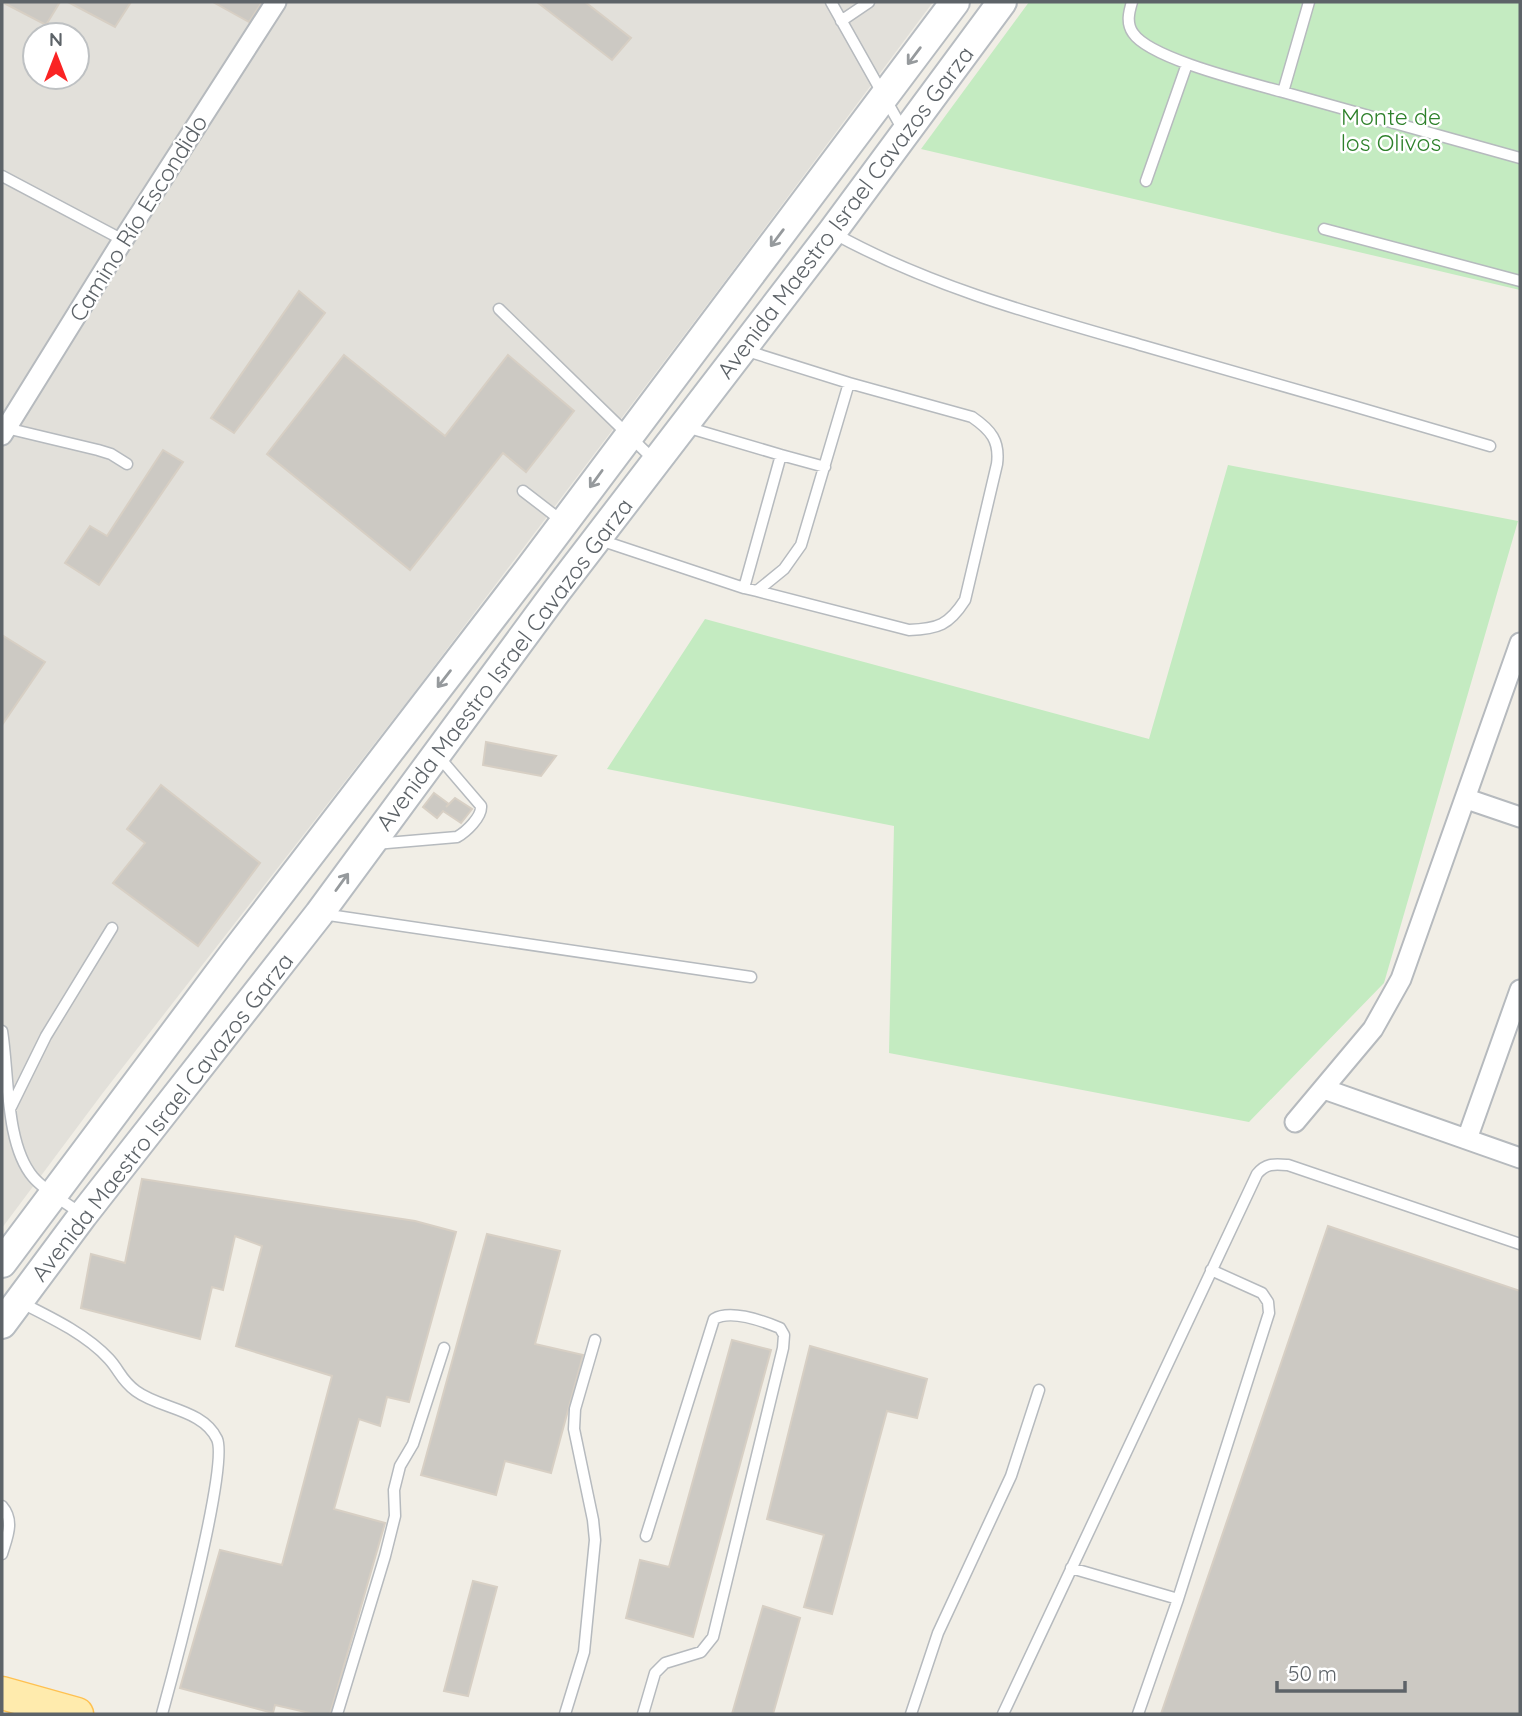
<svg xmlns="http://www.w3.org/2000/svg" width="1522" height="1716" viewBox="0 0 1522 1716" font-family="Quicksand,sans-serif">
	<rect width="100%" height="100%" fill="#f1eee6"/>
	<!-- industrial -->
	<path fill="#e2e0da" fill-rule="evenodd" d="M2 2H933L731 273 413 694 102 1094 2 1228ZM35 35H77V77H35Z"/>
	<!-- green -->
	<path fill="#c4ebc1" d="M1029 2H1520V290L921 149Z
		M1228 465 1518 521 1384 983 1249 1122 889 1053 894 826 607 769 705 619 1149 739Z"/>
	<!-- building -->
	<path fill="#ccc9c3" stroke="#d7cfc4" stroke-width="2" d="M2 2H60L46 25Z
		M68 2H131L115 27Z
		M213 2H262L249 22Z
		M537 2H585L631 38 612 60Z
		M299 291 325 313 234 433 211 418Z
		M344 355 445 436 508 355 574 411 526 472 503 453 410 570 267 454Z
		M163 450 183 462 99 585 65 563 90 526 107 536Z
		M2 635 45 662 2 725Z
		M486 742 556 756 541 776 483 765Z
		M161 785 260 863 198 946 113 883 145 843 127 829Z
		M434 793 449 804 446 807 455 798 472 809 461 823 443 811 437 818 423 807Z
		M142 1179 415 1221 456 1232 409 1402 387 1397 380 1426 359 1419 334 1509 385 1523 330 1714H314L275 1705 273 1713 180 1688 220 1550 282 1565 332 1376 236 1346 262 1246 235 1236 223 1290 212 1287 200 1339 81 1308 91 1254 125 1263Z
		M1328 1226 1520 1291V1714H1161Z
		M487 1234 560 1251 535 1344 583 1355 551 1473 505 1461 496 1495 421 1475Z
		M732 1340 771 1350 693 1637 626 1618 640 1560 669 1567Z
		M810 1346 927 1379 917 1418 887 1411 832 1614 804 1607 824 1535 767 1519Z
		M473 1581 497 1587 468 1696 444 1691Z
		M763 1606 800 1618 773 1714H732Z"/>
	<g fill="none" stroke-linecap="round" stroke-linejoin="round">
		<defs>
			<path id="service" d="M831 2 903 130
				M1132 2C1129 12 1126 23 1133 33 1150 59 1251 83 1283 92
				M1309 2 1283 92 1520 158
				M841 21 869 2
				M2 176 123 240
				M1146 181 1187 64
				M1324 229 1520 281
				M835 234C931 287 1039 316 1144 346 1259 379 1375 412 1490 446
				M499 309 653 459
				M6 428 98 450 111 454 127 464
				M781 455 825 467
				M523 491 562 521
				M600 540 744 588 781 455 686 427
				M744 588 757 591 784 569 801 545 849 383 744 350
				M757 591 909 630C938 629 949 625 965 600L997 464C1000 441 991 430 972 417L849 383
				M375 844 457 837C466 832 482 817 481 806L439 757
				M322 914 751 977
				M2 1031C9 1073 5 1144 33 1177 45 1191 65 1202 80 1213
				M11 1107 46 1036 112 928
				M20 1302C50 1317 86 1334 109 1359 120 1371 121 1380 136 1391 160 1409 203 1409 217 1439 229 1466 173 1674 162 1714
				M2 1506C15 1521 7 1537 2 1554
				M1071 1568 1178 1599
				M337 1714 385 1556 395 1516 394 1490 400 1466 413 1444 444 1348
				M565 1714 584 1652 595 1540 593 1520 574 1429 575 1409 595 1340
				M643 1714 655 1673 665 1663 701 1652 713 1637 783 1348 784 1335 780 1328C763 1321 731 1309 714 1319L646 1536
				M911 1714 938 1633 1011 1476 1039 1390
				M1003 1714 1257 1174C1266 1163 1274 1164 1288 1165L1520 1244
				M1138 1714 1178 1599 1269 1313 1268 1302 1262 1293 1211 1270"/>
			<path id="minor" d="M2 435 123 240 276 2
				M1467 799 1520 817
				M1324 1089 1520 1158
				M1295 1122 1373 1029 1401 979 1520 643
				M1467 1139 1520 990"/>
			<path id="secondary" d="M2 1263 235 952 527 572 955 2
				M2 1324 83 1215 319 914 556 592 832 232 1002 2"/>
			<path id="primary" d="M2 1693 77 1714"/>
		</defs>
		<!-- service casing -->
		<use href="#service" stroke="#b6babe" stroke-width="13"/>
		<!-- minor casing -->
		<use href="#minor" stroke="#b6babe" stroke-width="23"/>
		<!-- secondary casing -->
		<use href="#secondary" stroke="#b7bcc1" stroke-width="32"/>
		<!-- primary casing -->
		<use href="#primary" stroke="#ffc151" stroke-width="35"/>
		<!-- service -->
		<use href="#service" stroke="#fff" stroke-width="10"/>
		<!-- minor -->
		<use href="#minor" stroke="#fff" stroke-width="19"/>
		<!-- secondary -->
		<use href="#secondary" stroke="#fff" stroke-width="28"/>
		<!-- primary -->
		<use href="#primary" stroke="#ffebad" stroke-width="32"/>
	</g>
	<!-- one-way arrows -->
	<defs><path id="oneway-shaft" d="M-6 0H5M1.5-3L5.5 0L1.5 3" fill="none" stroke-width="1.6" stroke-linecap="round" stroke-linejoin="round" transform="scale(1.75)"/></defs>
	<g stroke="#969a9d">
		<use href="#oneway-shaft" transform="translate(914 56) rotate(127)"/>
		<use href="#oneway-shaft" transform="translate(777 238) rotate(127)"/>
		<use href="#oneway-shaft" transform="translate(596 479) rotate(126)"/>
		<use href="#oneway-shaft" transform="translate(444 679) rotate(128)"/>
		<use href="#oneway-shaft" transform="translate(342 882) rotate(-54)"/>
	</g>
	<g text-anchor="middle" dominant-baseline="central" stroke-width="5" stroke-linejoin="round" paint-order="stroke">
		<!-- park labels -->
		<g font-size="23" fill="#2e812b" stroke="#fff">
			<text x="1391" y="116">Monte de<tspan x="1391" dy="26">los Olivos</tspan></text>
		</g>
		<!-- street labels -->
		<g font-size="23" fill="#5d6368" stroke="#fff">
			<text transform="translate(845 212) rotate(-53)">Avenida Maestro Israel Cavazos Garza</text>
			<text transform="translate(138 218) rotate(-58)">Camino Río Escondido</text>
			<text transform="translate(504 664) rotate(-53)">Avenida Maestro Israel Cavazos Garza</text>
			<text transform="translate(162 1117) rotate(-52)">Avenida Maestro Israel Cavazos Garza</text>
		</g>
	</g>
	<!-- border -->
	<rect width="1522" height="1716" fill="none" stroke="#5d6368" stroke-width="7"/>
	<!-- north arrow -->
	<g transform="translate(56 56)"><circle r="33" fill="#ffffff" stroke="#bec1c3" stroke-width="2"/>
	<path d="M0-5L12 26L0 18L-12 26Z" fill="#fa2323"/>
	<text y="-10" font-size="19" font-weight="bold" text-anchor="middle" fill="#5d6368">N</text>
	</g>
	<!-- scale -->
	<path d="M1277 1681v10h128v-10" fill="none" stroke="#5d6368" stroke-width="3.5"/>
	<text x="1288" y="1681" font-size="21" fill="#5d6368" stroke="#ffffff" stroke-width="5" paint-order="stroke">50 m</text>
</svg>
